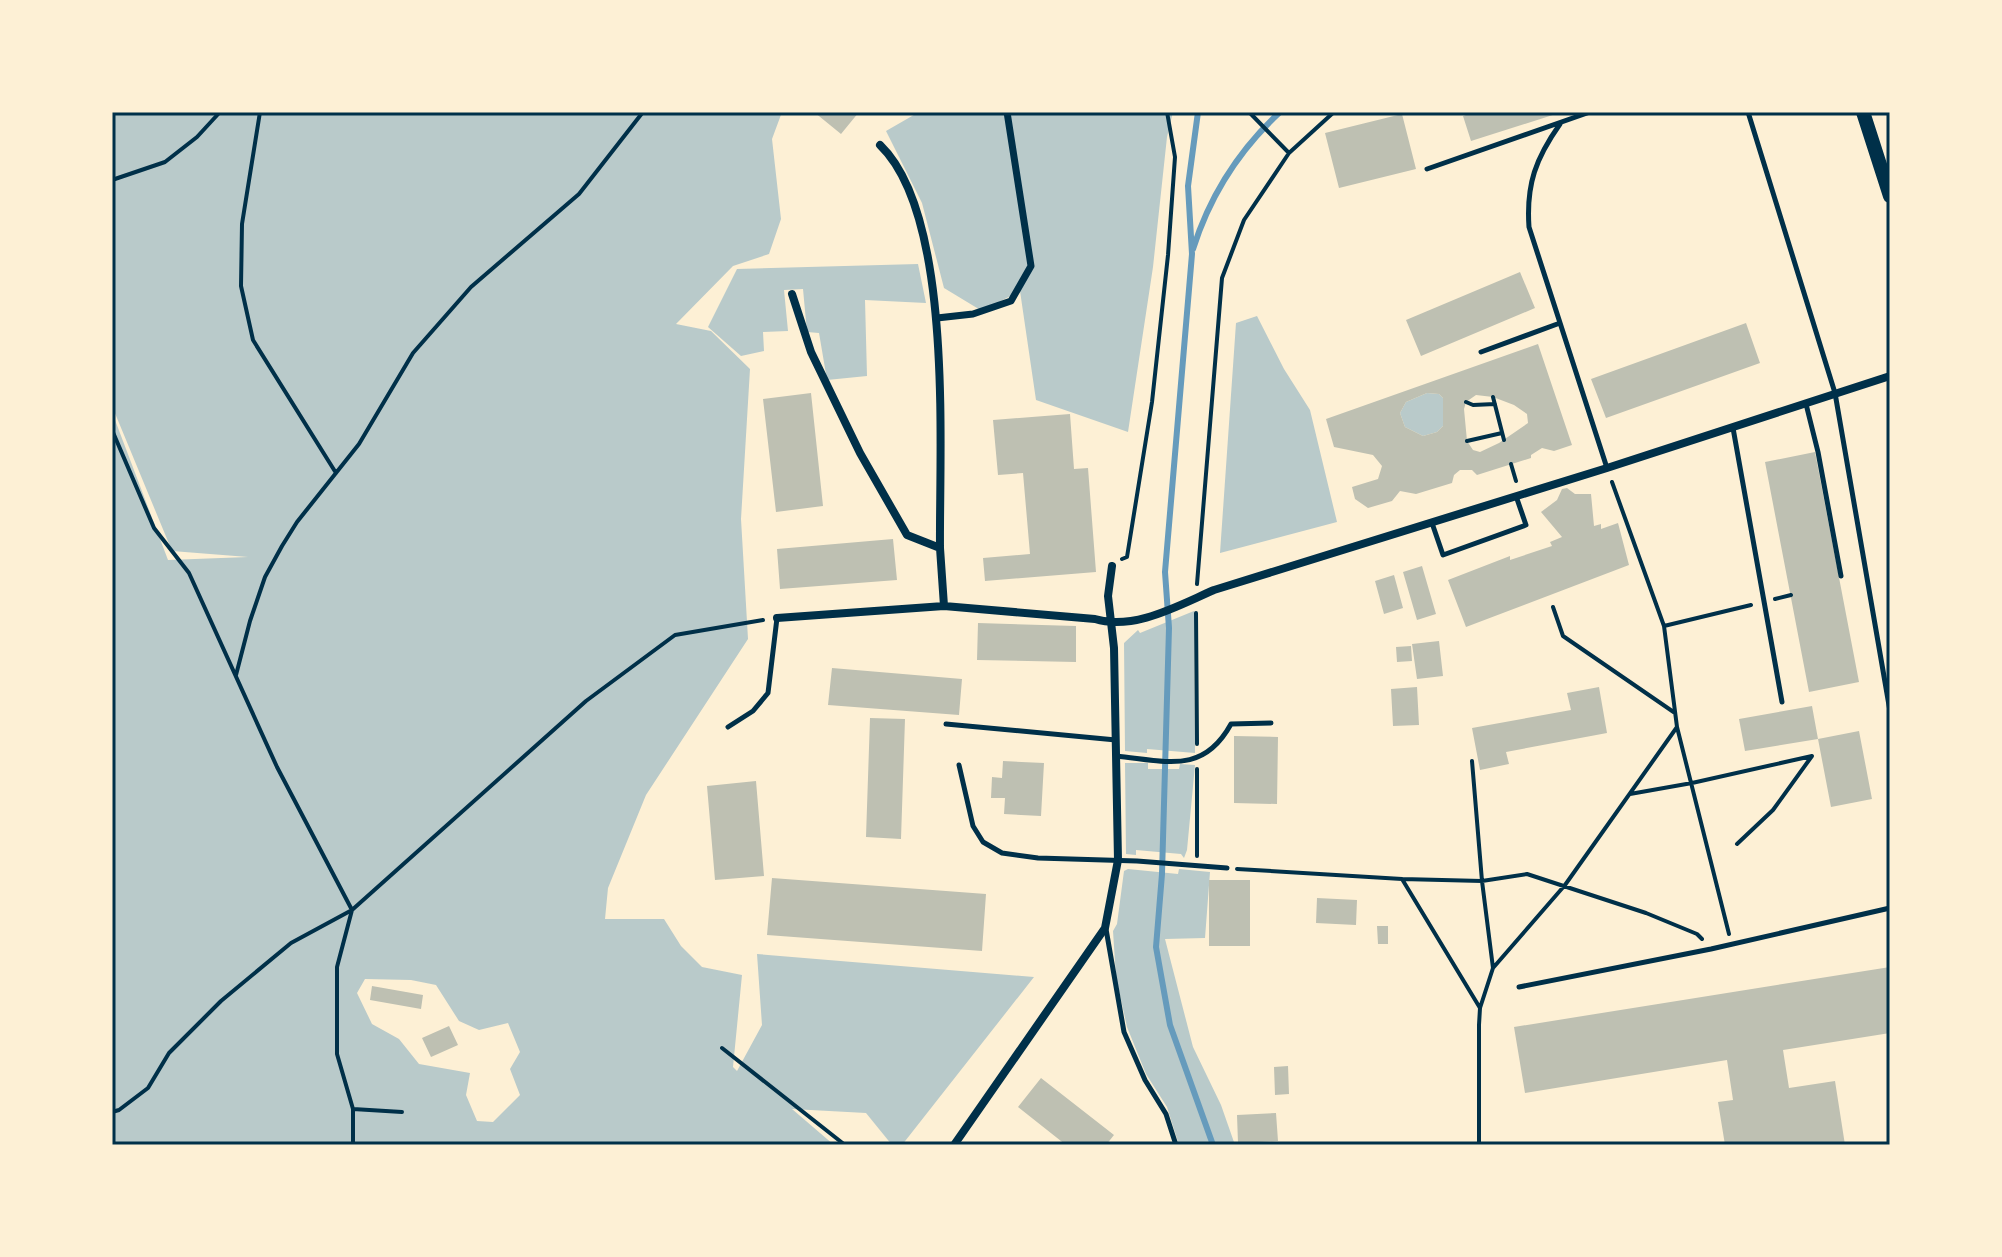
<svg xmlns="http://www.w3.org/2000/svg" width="2002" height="1257" viewBox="0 0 2002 1257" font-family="'Playfair Display',serif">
	<rect width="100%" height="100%" fill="#fdf0d5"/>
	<!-- green -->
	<path fill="#b9caca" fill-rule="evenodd" d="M112 112H782L772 139 781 219 769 254 733 266 676 324 711 331 750 369 741 519 748 639 646 795 608 888 605 919H664L681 946 702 967 742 975 733 1067 737 1071 762 1025 757 954 1034 977 902 1145H892L866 1113 792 1109 834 1145H112V412L168 560 248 557 172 551 112 406ZM365 979 411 980 436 985 459 1021 479 1030 508 1023 520 1052 510 1069 520 1095 493 1122 477 1121 466 1095 470 1073 419 1064 399 1039 372 1024 357 993Z
		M919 112H1173L1167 137 1153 267 1128 432 1036 400 1020 291 982 311 944 288 922 203 886 131Z
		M918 264 926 303 865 300 867 376 827 380 819 333 807 332 803 289 784 290 788 331 763 332 764 351 741 356 708 327 737 269Z
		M1257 316 1284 369 1310 410 1337 522 1220 553 1236 323Z
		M1427 393 1439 394 1443 398V426L1437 432 1423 436 1405 427 1400 413 1406 402Z
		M1194 611 1195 753 1147 749V753L1125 751 1124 643 1138 630 1140 633Z
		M1125 763H1148V769H1179L1180 764 1195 765 1187 850 1184 858 1181 854 1136 850V855L1126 854Z
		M1128 869 1178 874 1179 869 1210 872 1205 938 1165 939 1193 1047 1221 1105 1235 1145H1179L1167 1107 1146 1074 1127 1027 1116 977 1113 931 1117 924 1124 871Z"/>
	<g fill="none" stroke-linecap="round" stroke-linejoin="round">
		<!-- stream -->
		<path stroke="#669bbc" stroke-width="6" d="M1198 112 1188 186 1192 254 1165 572 1169 628 1162 874 1156 947 1170 1025 1213 1145
			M1193 249C1210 195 1239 150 1280 112"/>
	</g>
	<!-- building -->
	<path fill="#bec0b2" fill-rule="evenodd" d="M814 112H859L841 134Z
		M1475 112H1559V113L1471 141 1463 116Z
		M1402 114 1416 169 1339 188 1325 133Z
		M1520 272 1535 308 1421 356 1406 320Z
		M1746 323 1760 363 1606 418 1591 379Z
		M1538 344 1572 445 1554 451 1542 448 1531 455V458L1477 475 1472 470H1460L1454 475 1452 483 1416 494 1400 491 1392 501 1368 508 1355 499 1352 487 1378 479 1382 466 1373 455 1334 447 1326 419ZM1427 393 1439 394 1443 398V426L1437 432 1423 436 1405 427 1400 413 1406 402ZM1476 395 1493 397 1514 405 1527 414 1528 423 1499 443 1480 452 1473 450 1467 441 1464 409 1466 402Z
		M811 393 823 506 776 512 763 399Z
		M1070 414 1074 469 1088 468 1096 572 985 581 983 558 1030 554 1023 473 998 475 993 420Z
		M1815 452 1859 682 1809 692 1765 462Z
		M1567 488 1575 494H1591L1594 526 1601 524V529L1618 523 1629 565 1466 627 1448 580 1510 556V560L1552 546 1550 542 1562 537 1541 512 1557 500 1562 489Z
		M893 539 897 580 780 589 777 549Z
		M1422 566 1436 614 1417 620 1403 572Z
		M1394 575 1403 608 1384 614 1375 581Z
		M978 623 1076 626V662L977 660Z
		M1439 641 1443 676 1417 679 1412 644Z
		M1411 646 1412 661 1397 662 1396 647Z
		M832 668 962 679 959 715 828 705Z
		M1417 687 1419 725 1393 726 1391 689Z
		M1599 687 1607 733 1506 752 1509 764 1480 770 1472 728 1571 710 1567 693Z
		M1812 706 1818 739 1859 731 1872 799 1831 807 1818 739 1745 751 1739 719Z
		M870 718 905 719 901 839 866 837Z
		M1234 736 1278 737 1277 804 1234 803Z
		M1003 761 1044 763 1041 816 1004 814 1005 798H991L992 777 1002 778Z
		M756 781 764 876 715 880 707 786Z
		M772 878 986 894 982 951 767 935Z
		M1209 880H1250V946H1209Z
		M1317 898 1357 900 1356 925 1316 923Z
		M1377 926H1388V944H1378Z
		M1890 967V1033L1783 1050 1789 1088 1835 1081 1845 1145H1725L1718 1102 1733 1100 1727 1060 1525 1093 1514 1027Z
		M372 986 423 995 421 1009 370 1000Z
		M449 1026 458 1045 431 1057 422 1038Z
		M1288 1066 1289 1094 1275 1095 1274 1067Z
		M1041 1078 1114 1135 1106 1145H1066L1018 1107Z
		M1276 1113 1278 1141 1238 1143 1237 1115Z"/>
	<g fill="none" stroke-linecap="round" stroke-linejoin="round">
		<!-- path -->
		<path stroke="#003049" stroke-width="4" d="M260 112 242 224 241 286 253 340 336 473
			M1249 112 1289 153
			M112 180 165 162 197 137 220 112
			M1493 397 1504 440
			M1466 402 1473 405 1495 404
			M112 430 154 528 189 573 277 767 352 910 291 943 221 1001 169 1053 148 1088 119 1110 112 1112
			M1467 441 1502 433
			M1511 464 1516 481
			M1122 559 1127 557 1152 402 1168 255 1175 157 1167 112
			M1197 584 1222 278 1244 220 1289 153 1334 112
			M1775 599 1791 595
			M1553 607 1563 636 1675 713
			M1196 613 1197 744
			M1664 626 1751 605
			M236 675 250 621 265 577 282 546 297 522 359 444 413 353 471 287 579 194 643 112
			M1677 727 1729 934
			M1472 761 1482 881 1493 968
			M1630 794 1692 783 1812 756 1773 810 1737 844
			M1197 856V769
			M1237 869 1402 879 1480 1008
			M1402 879 1482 881 1527 874 1646 913 1697 934 1702 939
			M722 1048 845 1145
			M353 1109 402 1112
			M353 1145V1109L337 1054V967L352 910 586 701 675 635 763 620
			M1479 1145V1025L1480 1008 1493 968 1565 885 1677 727 1664 626 1612 482"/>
		<!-- service -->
		<path stroke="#003049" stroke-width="5" d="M1748 112 1835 393 1890 711
			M1560 124C1536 158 1526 184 1529 227L1607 468
			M1427 169 1590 112
			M1481 352 1560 323
			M1806 404 1818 452 1841 576
			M1733 428 1782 702
			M1432 523 1443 555 1526 525 1516 496
			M946 724 1116 740
			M728 727 753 711 768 693 777 618
			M1116 756C1166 761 1203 775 1231 724L1271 723
			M959 765 973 826 983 842 1002 853 1038 858 1137 861 1227 868
			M1106 929 1124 1032 1145 1080 1166 1114 1176 1145
			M1519 987 1711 949 1890 908"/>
		<!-- pedestrian -->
		<path stroke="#003049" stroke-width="7" d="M937 318 973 314 1011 301 1031 266 1007 112"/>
		<!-- minor -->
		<path stroke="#003049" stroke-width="8" d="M880 145C954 216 939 449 940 548
			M792 294 811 352 860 453 907 535 940 548 944 606
			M777 618 944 606 1095 619C1134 631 1179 605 1214 590L1607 468 1890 376
			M954 1145 1105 928 1118 860 1114 648 1108 596 1112 566"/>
		<!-- tertiary -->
		<path stroke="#003049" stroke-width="14" d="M1863 112 1890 196"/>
	</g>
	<!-- border -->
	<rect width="2002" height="1257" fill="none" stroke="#fdf0d5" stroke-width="228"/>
	<rect x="114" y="114" width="1774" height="1029" fill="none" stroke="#003049" stroke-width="3"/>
</svg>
